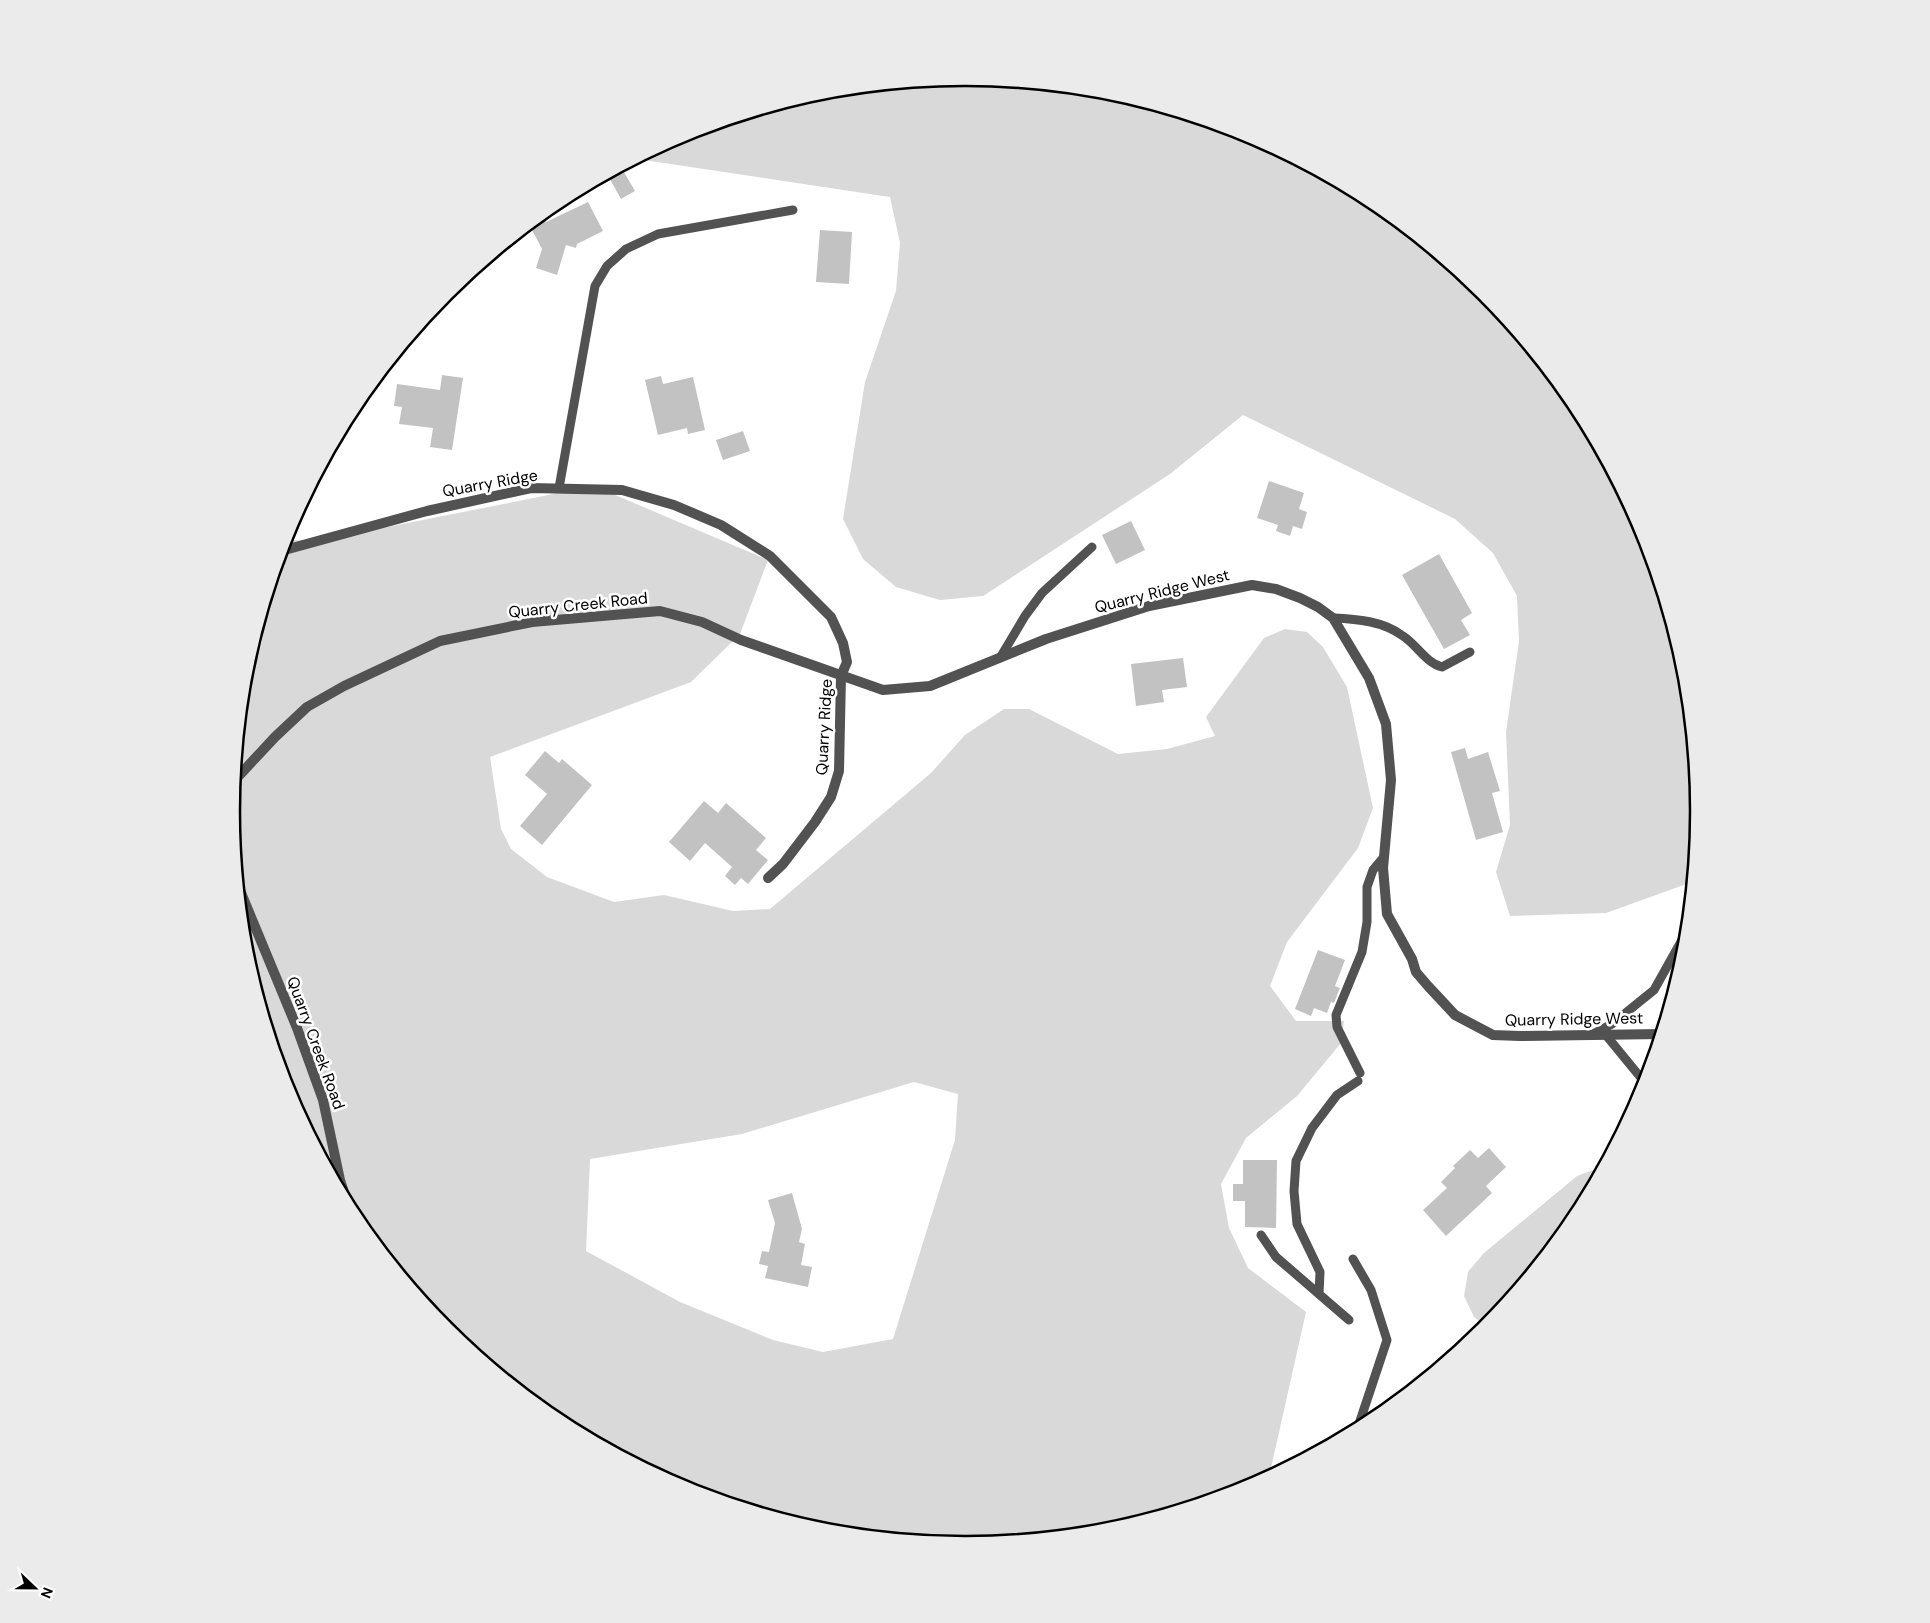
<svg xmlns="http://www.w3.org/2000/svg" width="1930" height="1623" viewBox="0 0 1930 1623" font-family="'DM Sans',sans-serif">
	<rect width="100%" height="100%" fill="#fff"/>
	<!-- green -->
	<path fill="#d9d9d9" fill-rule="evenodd" d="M965 78 1108 92 1246 133 1373 201 1484 293 1575 404 1643 531 1685 669 1699 812 1692 882 1606 913 1510 916 1496 872 1510 825 1506 732 1519 641 1517 596 1493 553 1455 519 1243 415 1170 474 983 596 940 600 896 587 863 559 843 519 865 382 896 291 900 243 890 197 637 159 684 133 822 92Z
		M594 486 768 560 740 634 691 682 490 757 501 829 511 849 547 877 614 902 664 895 733 911 770 909 931 773 965 735 1004 709H1029L1118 754 1167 749 1215 736 1206 717 1264 638 1285 629 1307 632 1323 647 1347 687 1373 808 1358 848 1287 942 1270 986 1296 1021H1344L1341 1043 1297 1096 1246 1138 1221 1184 1229 1228 1248 1268 1306 1312 1269 1477 1246 1490 1108 1531 965 1545 822 1531 684 1490 557 1422 446 1330 355 1219 287 1092 245 954 231 811 245 668 284 539 312 542ZM914 1082 958 1094 955 1140 893 1339 823 1352 773 1340 680 1302 586 1251 590 1159 742 1134Z
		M1604 1166 1575 1220 1487 1327 1474 1317 1464 1296 1468 1272 1484 1253 1577 1176Z"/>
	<!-- building -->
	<path fill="#c2c2c2" d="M621 167 635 191 621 199 607 174Z
		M588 202 603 231 577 244 576 248 566 245 557 275 536 268 542 249 529 224 542 214 546 222Z
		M820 230 852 232 849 284 816 282Z
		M442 375 463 378 452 450 430 447 433 428 399 424 402 407 394 406 397 384 440 390Z
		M661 376 663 384 693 377 705 430 688 434 687 428 658 435 645 380Z
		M743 431 750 451 723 460 716 440Z
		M1269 481 1304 493 1299 509 1307 512 1302 529 1293 526 1290 536 1276 531 1278 525 1257 518Z
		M1131 521 1145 550 1116 564 1102 535Z
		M1439 554 1472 613 1461 620 1470 635 1444 649 1402 575Z
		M1183 658 1187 687 1162 690 1164 702 1136 706 1131 664Z
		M1465 748 1468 759 1488 752 1500 791 1492 793 1503 832 1476 840 1451 752Z
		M545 751 559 763 562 759 592 785 542 845 520 826 547 794 525 775Z
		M704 801 718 813 726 803 766 838 756 850 768 860 748 884 741 878 735 885 725 876 732 867 705 843 690 861 669 842Z
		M1318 950 1345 960 1335 986 1340 988 1334 1003 1331 1002 1327 1013 1314 1008 1311 1016 1295 1009Z
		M1489 1148 1506 1167 1486 1186 1492 1193 1446 1236 1423 1210 1447 1188 1441 1182 1455 1168 1453 1166 1470 1150 1478 1158Z
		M1243 1160H1277L1276 1228 1245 1227V1201H1233V1184H1243Z
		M792 1193 802 1229 799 1242 805 1244 801 1265 812 1267 808 1287 765 1278 768 1266 759 1264 762 1251 769 1252 775 1223 768 1200Z"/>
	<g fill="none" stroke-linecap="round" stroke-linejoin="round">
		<!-- lane -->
		<path stroke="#525252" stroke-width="9" d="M559 488 595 286 607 266 626 249 658 234 793 210
			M1333 618C1357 619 1383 621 1403 636 1417 645 1426 663 1442 667L1470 652
			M1000 658 1025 616 1042 593 1092 547
			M1593 1034 1612 1024 1654 990 1687 931
			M1605 1034 1646 1084
			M1360 1073 1337 1027 1336 1015 1362 952 1367 922V887L1373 870 1384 857
			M1261 1235 1276 1257 1349 1320
			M1353 1259 1371 1290 1387 1340 1357 1430
			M1319 1294 1320 1272 1297 1224 1294 1191 1296 1161 1312 1128 1337 1095 1358 1081"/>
		<!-- street -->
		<path stroke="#525252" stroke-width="10" d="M281 551 427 511 531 488 622 490 674 505 721 525 770 556 831 617 843 643 847 662 841 676 839 771 831 797 815 822 783 864 768 878
			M234 781 275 737 307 707 344 686 440 641 532 622 660 611 702 622 741 640 883 690 930 686 1046 639 1149 606 1252 585 1276 589 1300 598 1318 607 1333 618 1369 678 1386 724 1391 780 1383 868 1387 914 1412 959 1416 972 1428 986 1455 1015 1493 1035 1520 1036 1661 1034
			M239 888 297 1028 323 1100 340 1180 351 1213"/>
	</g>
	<g text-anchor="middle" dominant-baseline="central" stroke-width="5" stroke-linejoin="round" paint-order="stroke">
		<!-- street labels -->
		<g font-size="16" fill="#000" stroke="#fff">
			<text transform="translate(490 483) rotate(-10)">Quarry Ridge</text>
			<text transform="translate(1162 591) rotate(-14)">Quarry Ridge West</text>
			<text transform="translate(578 605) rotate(-6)">Quarry Creek Road</text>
			<text transform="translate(824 727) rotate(-87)">Quarry Ridge</text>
			<text transform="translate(1574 1019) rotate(-1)">Quarry Ridge West</text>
			<text transform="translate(316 1043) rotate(70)">Quarry Creek Road</text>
		</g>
	</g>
	<!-- crop -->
	<path d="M0 0H1930V1623H0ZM240 811a725 725 0 1 1 1450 0a725 725 0 1 1-1450 0Z" fill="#ebebeb" fill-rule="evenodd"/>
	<path fill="none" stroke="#000" stroke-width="2.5" d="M240 811a725 725 0 1 1 1450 0a725 725 0 1 1-1450 0Z"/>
	<!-- north arrow -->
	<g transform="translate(35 1588) rotate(112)" stroke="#ffffff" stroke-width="4" paint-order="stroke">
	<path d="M0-4L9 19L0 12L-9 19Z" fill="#000000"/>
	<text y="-8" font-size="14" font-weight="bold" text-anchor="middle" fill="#000000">N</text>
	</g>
</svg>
